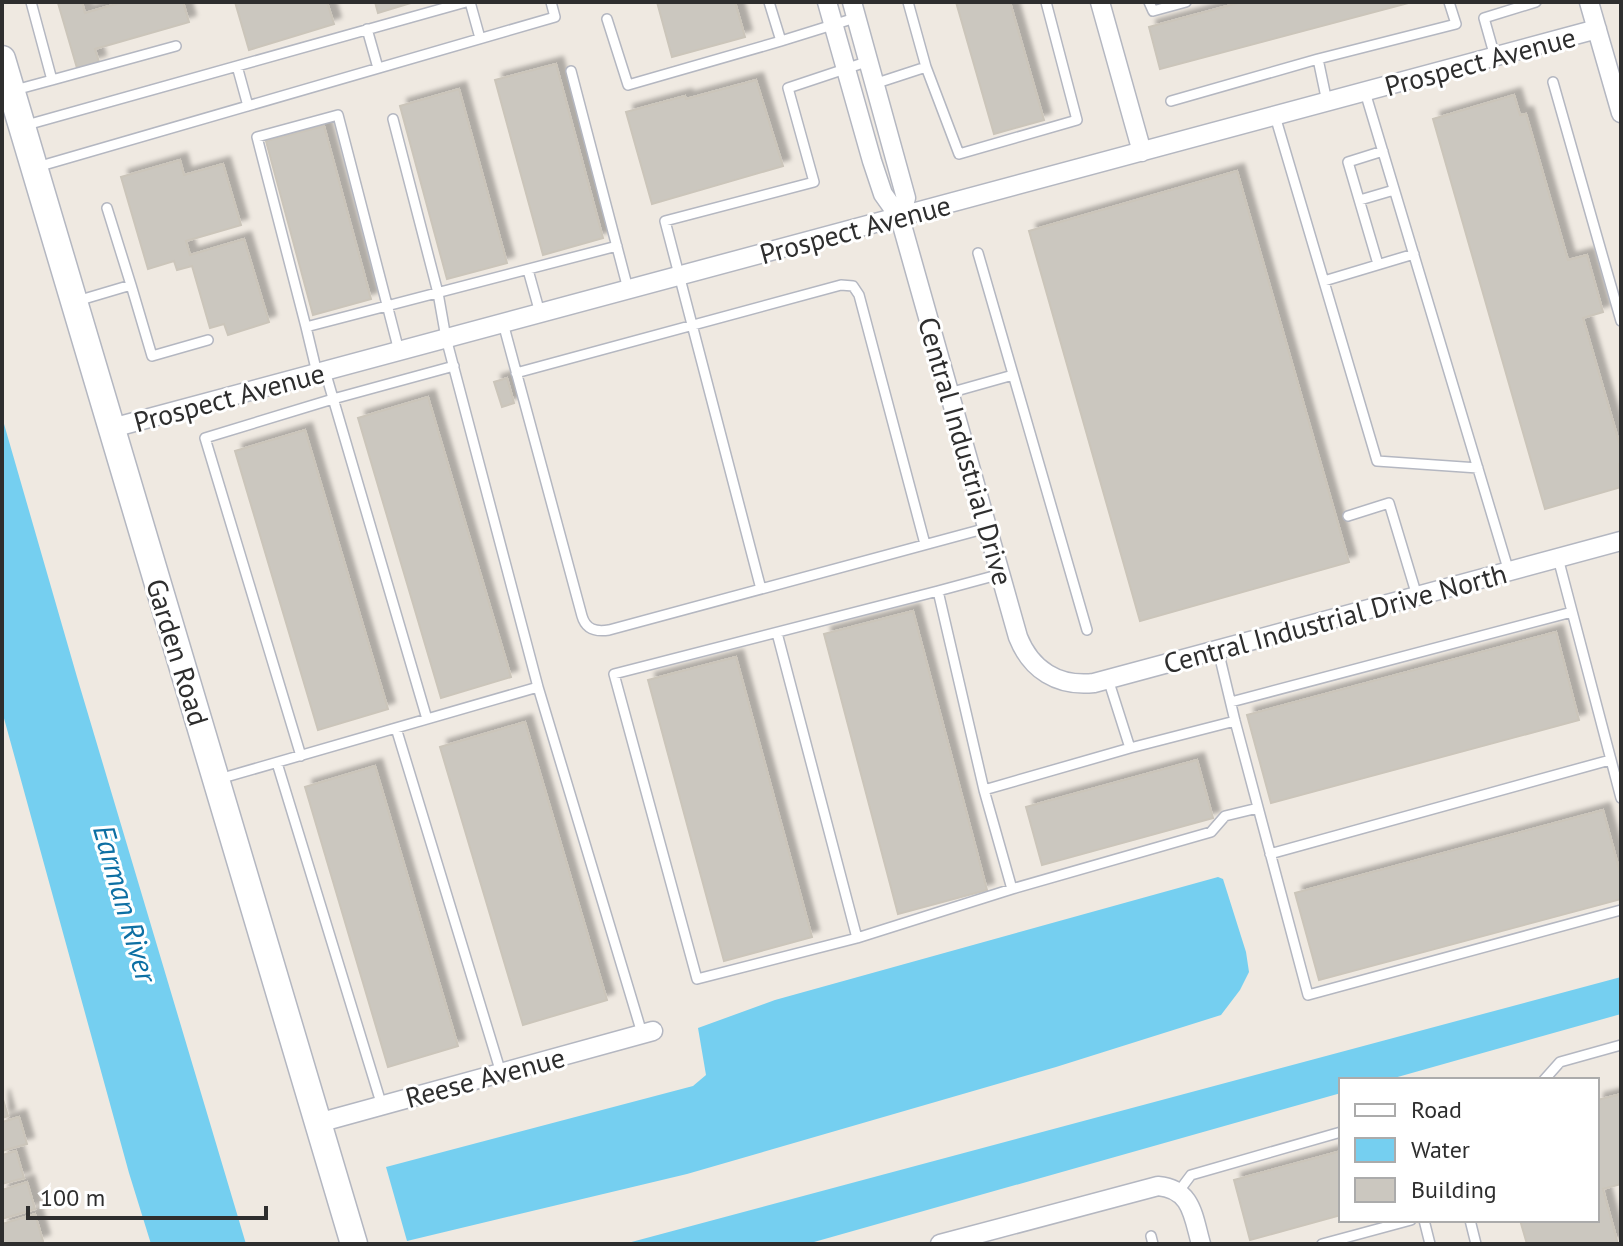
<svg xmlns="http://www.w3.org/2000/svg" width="1623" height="1246" viewBox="0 0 1623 1246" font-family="'PT Sans',sans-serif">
	<defs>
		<filter id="shadow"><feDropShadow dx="7" dy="-7" stdDeviation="2" flood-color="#0004"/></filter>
	</defs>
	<rect width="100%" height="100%" fill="#efe9e1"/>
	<!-- water -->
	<path fill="#75cff0" d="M2 417 77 677 246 1244H151L129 1173 2 711Z
		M1218 877 1223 879 1246 952 1249 972 1240 990 1221 1015 1056 1067 687 1174 407 1241 386 1167 693 1086 706 1075 698 1028 775 1000Z
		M1621 977V1014L1387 1080H1341V1093L807 1244H624Z"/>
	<!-- building -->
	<path fill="#cbc7bf" stroke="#cbc5ba" stroke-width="2" filter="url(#shadow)" d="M63 2H82L85 13 123 2H183L189 22 95 49 99 62 77 68 58 3Z
		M235 2H327L334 24 249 50Z
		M375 2H414L378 13Z
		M657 2H735L745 37 672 57Z
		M956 2H1010L1044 120 994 134Z
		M1242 2H1412L1160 69 1149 27Z
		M556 64 603 238 543 255 495 80Z
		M756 80 783 166 652 204 626 112 685 96 686 99Z
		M459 89 507 263 447 279 400 106Z
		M1514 95 1520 115 1526 114 1568 260 1587 255 1603 312 1583 318 1621 449V464H1619L1621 487 1545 509 1433 119Z
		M324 126 371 299 313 315 266 141Z
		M180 160 184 175 223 164 241 225 186 241 190 255 244 239 269 322 228 335 224 324 210 328 192 266 177 270 174 261 148 269 121 177Z
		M1237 171 1349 562 1140 621 1029 231Z
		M507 378 514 403 502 407 494 382Z
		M428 397 511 677 441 698 358 418Z
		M305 430 388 709 318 730 235 451Z
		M913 611 987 890 898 914 824 634Z
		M1556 632 1579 720 1271 803 1247 715Z
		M736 657 812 937 724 961 648 680Z
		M525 722 607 1000 523 1025 440 747Z
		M1197 760 1213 818 1042 865 1026 807Z
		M375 766 458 1046 388 1067 305 787Z
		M1603 810 1621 876V899L1319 980 1295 893Z
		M1621 1094V1184L1603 1189 1618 1244H1527L1520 1220H1597V1100Z
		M2 1096 8 1116 2 1118Z
		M19 1117 27 1144 2 1151V1122Z
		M16 1151 24 1178 2 1184V1155Z
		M1341 1151V1215L1250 1240 1234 1180Z
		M27 1182 35 1209 2 1219V1190Z
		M35 1214 43 1241 34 1244H2V1224Z"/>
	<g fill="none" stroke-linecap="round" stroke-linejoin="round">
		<defs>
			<path id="lane" d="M470 2 480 38
				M769 2 781 41
				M908 2 926 67
				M1149 2 1153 11 1186 2
				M607 19 628 85 781 41 855 18
				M367 29 378 68
				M1495 57 1484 18 1536 2
				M237 66 248 106
				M571 71 628 289
				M52 80 176 46
				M1553 82 1621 321
				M874 84 926 67 959 154 1077 120 1046 2
				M15 90 52 80 31 2
				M1365 92 1509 572
				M1171 101 1318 59
				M1327 102 1318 59 1456 24 1449 2
				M1275 116 1377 461 1478 468
				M23 126 466 2
				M37 167 555 17 551 2
				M1360 200 1394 190
				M107 208 131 285
				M978 253 1087 630
				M1378 264 1348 162 1383 151
				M528 270 540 313
				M1324 281 1414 254
				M77 301 131 285 152 356 208 340
				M503 323 582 616C586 630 596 632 609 630L987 528
				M306 327 257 137 338 115 399 351
				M325 371 427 719
				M317 373 306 327 617 246
				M516 373 841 285 853 286 859 295 925 544
				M949 393 1013 375
				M1348 516 1389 503 1417 596
				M1558 558 1621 798
				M761 589 665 221 814 182 788 88 869 61
				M938 591 614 674 697 979 857 938 1012 889 1211 832 1225 816 1258 808
				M777 633 857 938
				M1218 650 1235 721 1308 995 1621 910
				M1108 679 1130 748 1235 721
				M538 687 641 1030 637 1035
				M1231 702 1572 612
				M396 728 501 1073
				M301 756 205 438 333 399 454 366
				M277 763 382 1106
				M219 779 538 687 446 338 438 293 393 119
				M984 790 938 591 1001 574
				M1270 854 1610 760
				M1012 889 984 790 1130 748
				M1544 1080 1560 1062 1621 1045
				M1179 1191 1191 1175 1341 1132
				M1424 1220 1430 1244
				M1470 1220 1476 1244
				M1151 1236 1153 1244
				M1322 1244 1411 1220"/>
			<path id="street" d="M827 2 872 161 883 194 900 218 1018 637C1031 670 1058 687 1094 683L1621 541
				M852 2 906 198 900 218
				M1100 2 1142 152
				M1589 2 1621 113
				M112 428 1597 29
				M318 1123 653 1031
				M940 1244 1158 1186C1192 1189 1193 1216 1201 1244"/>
			<path id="secondary" d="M2 59 354 1244"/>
		</defs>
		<!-- lane casing -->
		<use href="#lane" stroke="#b4b7c1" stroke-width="12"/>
		<!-- street casing -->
		<use href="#street" stroke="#b4b7c1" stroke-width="21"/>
		<!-- secondary casing -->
		<use href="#secondary" stroke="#b4b7c1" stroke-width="29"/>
		<!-- lane -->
		<use href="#lane" stroke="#fff" stroke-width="9"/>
		<!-- street -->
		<use href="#street" stroke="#fff" stroke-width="18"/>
		<!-- secondary -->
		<use href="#secondary" stroke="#fff" stroke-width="26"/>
	</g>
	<g text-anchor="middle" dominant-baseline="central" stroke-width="6" stroke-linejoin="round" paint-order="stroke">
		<!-- street labels -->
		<g font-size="28" fill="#2e2e2e" stroke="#fff">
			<text transform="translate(1480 61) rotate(-15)">Prospect Avenue</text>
			<text transform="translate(855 229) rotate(-15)">Prospect Avenue</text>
			<text transform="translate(229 397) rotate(-15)">Prospect Avenue</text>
			<text transform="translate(966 451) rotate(74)">Central Industrial Drive</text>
			<text transform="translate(1335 618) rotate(-15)">Central Industrial Drive North</text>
			<text transform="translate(178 652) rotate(73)">Garden Road</text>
			<text transform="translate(485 1077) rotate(-15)">Reese Avenue</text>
		</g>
		<!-- water labels -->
		<g font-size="30" font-style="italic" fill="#0d6fa3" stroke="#fff">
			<text transform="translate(126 903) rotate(74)">Earman River</text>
		</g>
	</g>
	<!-- border -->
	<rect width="1623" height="1246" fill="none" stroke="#2e2e2e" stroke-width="8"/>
	<!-- legend -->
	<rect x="1339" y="1078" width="260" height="144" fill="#ffffff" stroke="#ababab" stroke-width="2"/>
	<rect x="1355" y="1104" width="40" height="12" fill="#ffffff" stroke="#ababab" stroke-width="2"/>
	<text x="1411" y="1118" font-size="24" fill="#2e2e2e">Road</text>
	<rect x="1355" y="1138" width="40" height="24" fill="#75cff0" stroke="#ababab" stroke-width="2"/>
	<text x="1411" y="1158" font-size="24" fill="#2e2e2e">Water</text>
	<rect x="1355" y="1178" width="40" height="24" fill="#cbc7bf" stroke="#ababab" stroke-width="2"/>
	<text x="1411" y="1198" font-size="24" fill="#2e2e2e">Building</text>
	<!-- scale -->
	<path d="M28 1206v12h238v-12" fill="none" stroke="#2e2e2e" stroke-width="4"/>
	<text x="40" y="1206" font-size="24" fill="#2e2e2e" stroke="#ffffff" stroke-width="6" paint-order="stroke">100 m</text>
</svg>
